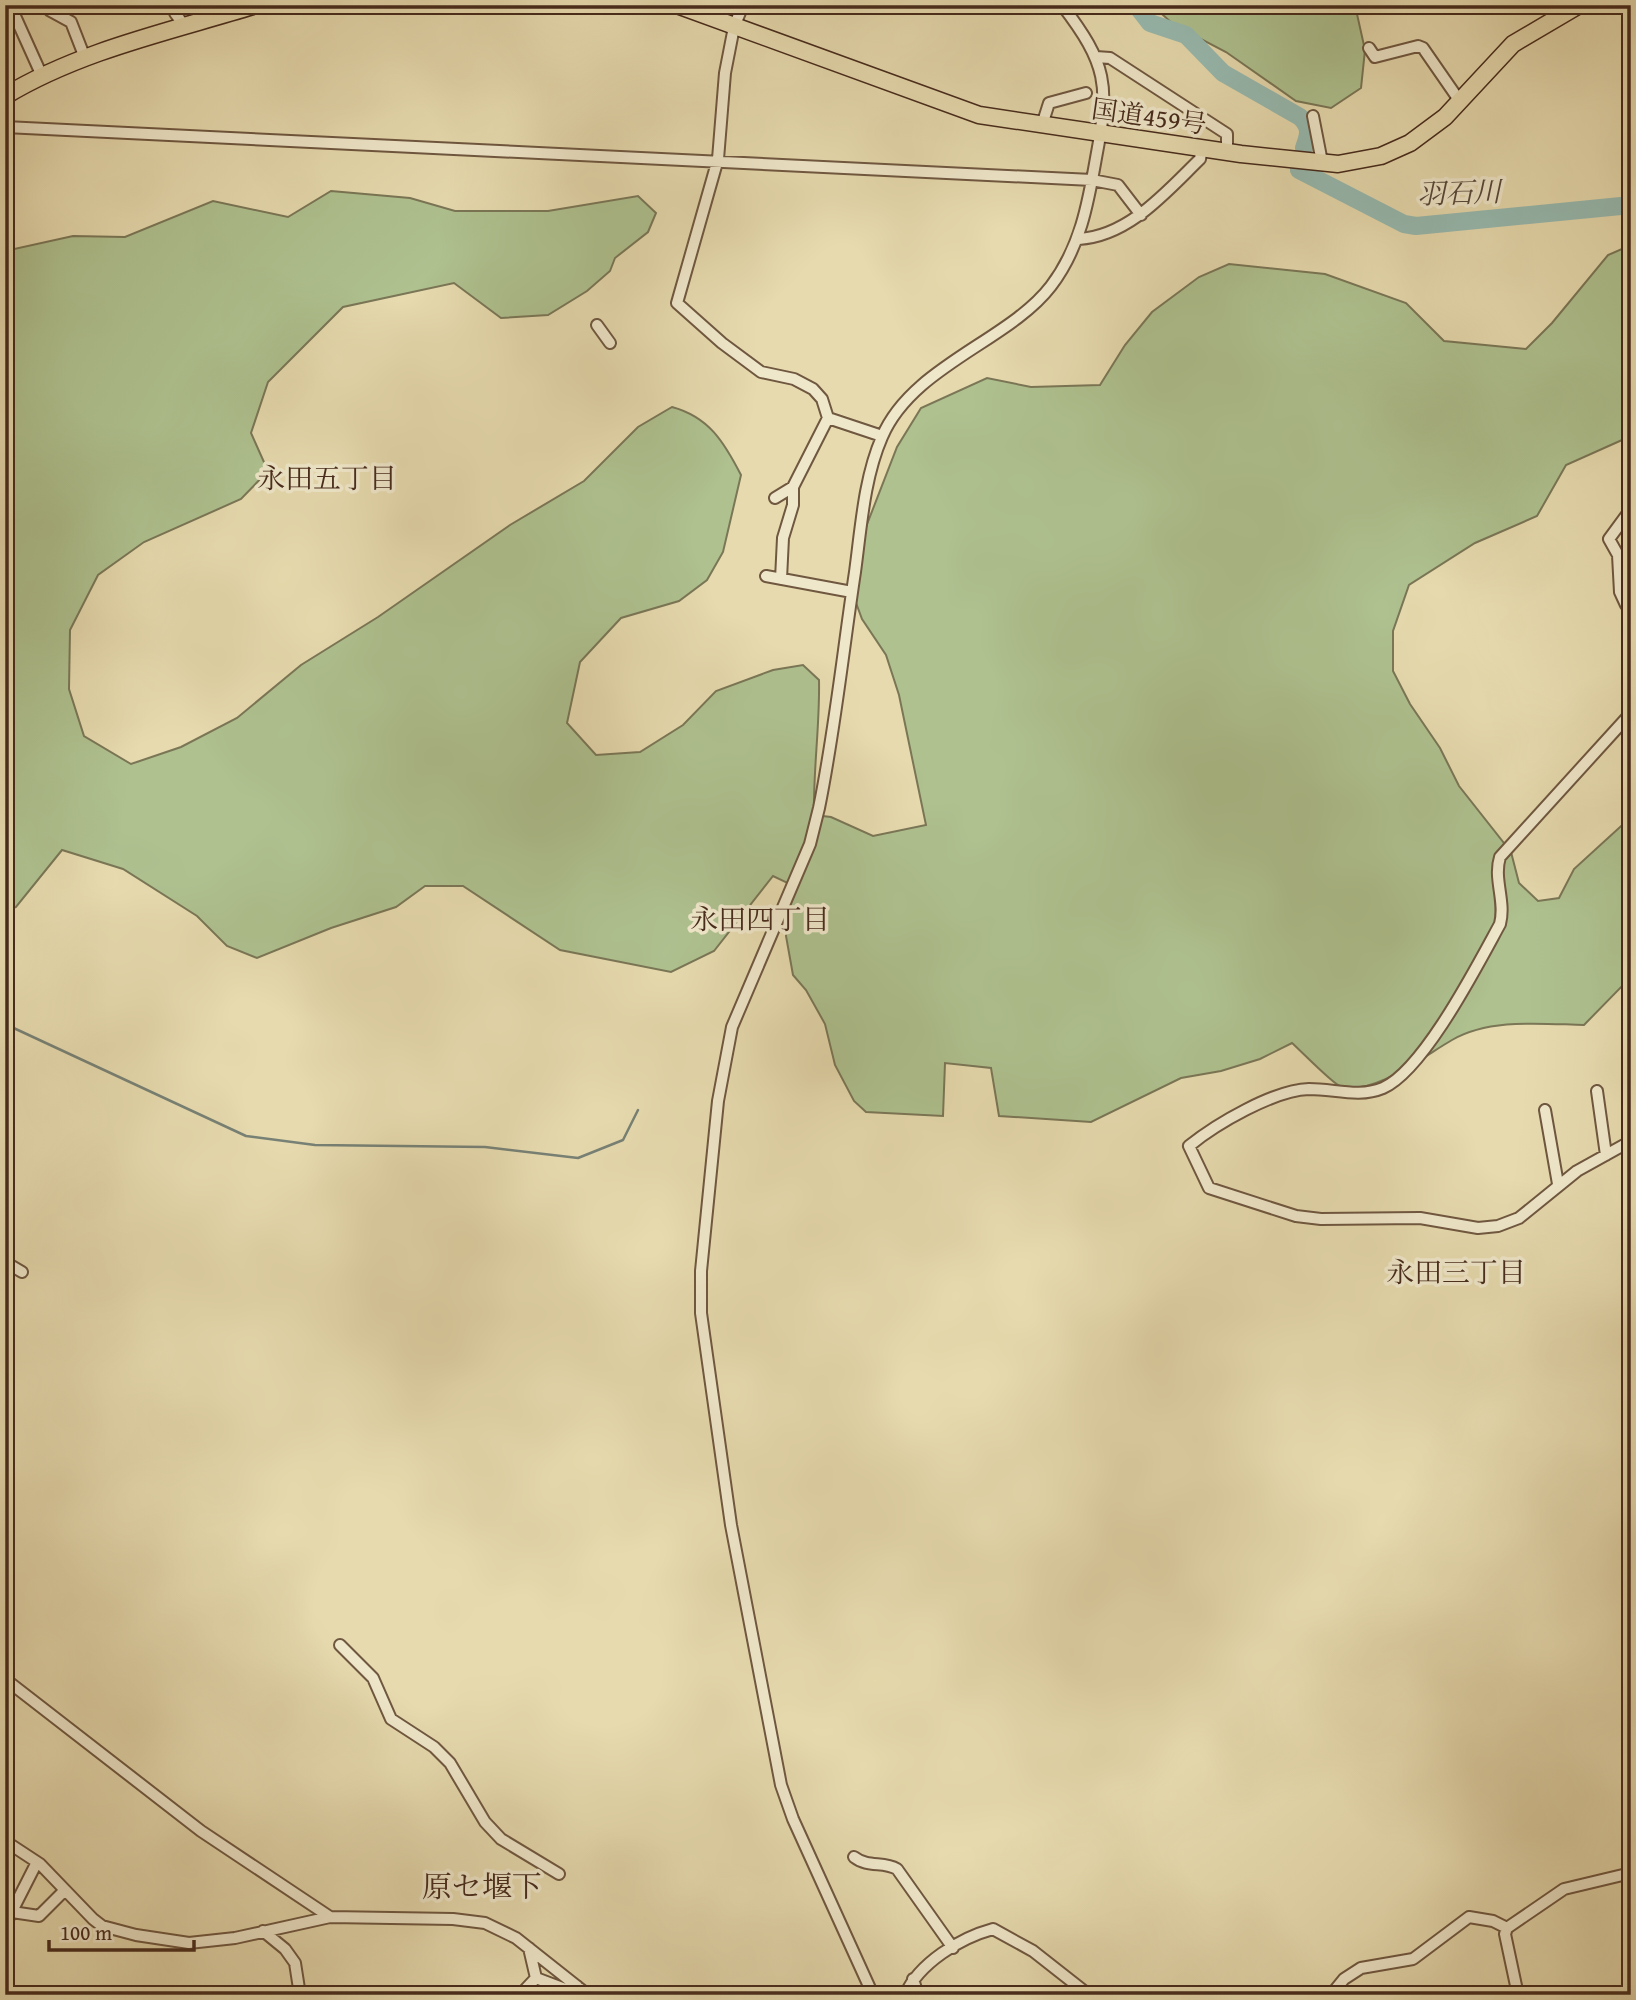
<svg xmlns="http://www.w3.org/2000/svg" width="1636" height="2000" viewBox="0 0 1636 2000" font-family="'Gentium Book Plus','Noto Serif JP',serif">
	<rect width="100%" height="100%" fill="#e6daae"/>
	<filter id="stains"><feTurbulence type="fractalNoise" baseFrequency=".00286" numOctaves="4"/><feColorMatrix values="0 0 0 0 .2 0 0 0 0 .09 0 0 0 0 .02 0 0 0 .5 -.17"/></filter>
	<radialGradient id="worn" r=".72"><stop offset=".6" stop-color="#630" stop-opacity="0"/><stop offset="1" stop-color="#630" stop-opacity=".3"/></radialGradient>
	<!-- green -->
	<path fill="#aec18f" stroke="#7a7656" stroke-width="2" d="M1152 5H1355L1365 50 1361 88 1331 108 1296 101 1226 52 1174 25Z
		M331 191 410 198 455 211H548L638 196 656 213 648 232 615 258 610 271 587 291 548 315 501 318 454 283 343 307 268 382 251 433 268 471 241 499 144 542 98 575 70 630 69 689 84 736 131 764 181 747 237 718 301 665 378 617 510 525 584 481 638 427 672 407C709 417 724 442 741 475L723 552 707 580 679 601 621 618 580 662 567 723 596 755 640 752 683 725 716 691 773 670 803 665 819 680C820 726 813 770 814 815L831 817 873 836 926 825 899 695 886 655 862 619 852 592 864 532 897 447 921 408 987 378 1031 387 1100 385 1125 345 1152 312 1199 277 1229 264 1325 274 1406 303 1444 341 1526 349 1552 323 1608 255 1631 245V436L1566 465 1537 516 1475 543 1409 585 1393 631V671L1410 704 1440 748 1459 786 1511 852 1519 883 1538 901 1559 898 1574 869 1631 817V990L1624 984 1584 1025C1542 1024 1490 1018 1452 1040 1424 1056 1372 1097 1340 1086 1333 1084 1301 1051 1292 1043L1260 1059 1221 1071 1181 1078 1091 1122 999 1116 991 1068 945 1063 943 1116 866 1112 854 1101 835 1065 825 1024 806 990 793 975 786 936 790 884 773 876 714 951 671 972 560 950 463 886H425L396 907 331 928 257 958 227 946 197 916 123 869 62 850 16 907 5 912V251L73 236 125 237 213 201 288 217Z"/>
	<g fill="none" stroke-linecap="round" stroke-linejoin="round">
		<!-- stream -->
		<path stroke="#778175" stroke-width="2.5" d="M5 1024 246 1136 315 1145 485 1147 578 1158 623 1140 638 1110"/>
		<!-- river -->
		<path stroke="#97bab0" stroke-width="18" d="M1136 5 1150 23 1186 35 1223 73 1300 117C1311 128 1309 134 1304 148
			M1299 170 1404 224 1416 226 1631 205"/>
		<defs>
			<path id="minor" d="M10 5 42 76
				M743 5 734 27 725 73 718 159 677 303 722 343 761 372 794 379 813 389 822 399 828 418 882 436
				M49 10 71 22 85 58
				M175 13 185 27
				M1369 48 1375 57 1418 46 1423 48 1459 100
				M1096 57 1110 58 1227 134V152
				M1313 116 1322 162
				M1042 125 1049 103 1086 93
				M5 127 1092 180 1118 185 1141 215
				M1079 239C1129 236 1166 192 1200 159L1202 148
				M597 325 610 343
				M775 498 793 487
				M766 576 852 592
				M781 579 783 538 793 505V487L828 418
				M1626 605 1620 592 1618 555 1609 539 1631 509
				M1631 713 1500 857C1493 879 1506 901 1500 924 1478 964 1424 1070 1383 1088 1359 1098 1335 1089 1309 1089 1274 1090 1216 1124 1189 1146L1209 1188 1296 1216 1321 1219 1420 1218 1478 1228 1498 1226 1519 1218 1577 1171 1631 1141
				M1597 1091 1606 1155
				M1545 1110 1558 1184
				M5 1262 22 1272
				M340 1645 373 1678 391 1719 434 1747 450 1763 485 1822 501 1839 559 1874
				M5 1679 201 1831 330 1917
				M5 1841 40 1864 93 1919 102 1926 136 1935 189 1943 235 1938 330 1917 453 1919 485 1923 516 1938 588 1995
				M854 1857C868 1868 883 1861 897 1869L953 1948
				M12 1912 39 1916 65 1890
				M5 1925 37 1862
				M263 1931 285 1949 295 1963 300 1995
				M529 1948 536 1978 565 1989 577 1986
				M913 1979 918 1995
				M520 1995 536 1978
				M873 1995 793 1819 781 1785 731 1525 701 1313V1271L718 1101 732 1027 810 844 819 808C835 730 843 651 855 572 861 528 864 478 882 437 912 366 1009 341 1051 286 1080 248 1088 204 1096 158 1110 85 1107 64 1062 5
				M905 1995C919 1963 960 1938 993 1929L1033 1951 1089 1995
				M1331 1995 1344 1979 1361 1968 1413 1959 1469 1917 1493 1921 1507 1928
				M1518 1995 1505 1934 1507 1928 1564 1889 1631 1873"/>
			<path id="highway" d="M677 5 979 115 1241 154 1338 164 1381 156 1410 143 1445 117 1513 44 1579 5
				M5 96C81 50 172 31 256 5"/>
		</defs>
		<!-- minor casing -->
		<use href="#minor" stroke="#6f5740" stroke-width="14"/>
		<!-- highway casing -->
		<use href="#highway" stroke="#472b1c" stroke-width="19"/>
		<!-- minor -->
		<use href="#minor" stroke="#efe7ca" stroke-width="10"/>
		<!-- highway -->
		<use href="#highway" stroke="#e6daae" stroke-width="16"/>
	</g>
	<g text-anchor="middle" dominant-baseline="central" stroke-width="7" stroke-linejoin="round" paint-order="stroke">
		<!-- street labels -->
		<g font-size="26" fill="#472b1c" stroke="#efe7ca">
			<text transform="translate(1149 116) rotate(8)">国道459号</text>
		</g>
		<!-- water labels -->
		<g font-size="28" font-style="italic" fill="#57483a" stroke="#efe7ca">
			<text transform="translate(1459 192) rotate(-2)">羽石川</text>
		</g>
		<!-- neighbourhood labels -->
		<g font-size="28" fill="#472b1c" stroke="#efe7ca">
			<text x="327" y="477">永田五丁目</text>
			<text x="760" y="918">永田四丁目</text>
			<text x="1456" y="1271">永田三丁目</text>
		</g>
		<!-- quarter labels -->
		<g font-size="30" fill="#472b1c" stroke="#efe7ca">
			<text x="482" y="1886">原セ堰下</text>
		</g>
	</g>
	<!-- margin -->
	<rect width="1636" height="2000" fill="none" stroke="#e6daae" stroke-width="28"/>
	<rect x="7" y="7" width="1622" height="1986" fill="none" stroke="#472b1c" stroke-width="3.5"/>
	<rect x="14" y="14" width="1608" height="1972" fill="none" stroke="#472b1c" stroke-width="2"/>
	<!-- scale -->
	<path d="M49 1940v10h145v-10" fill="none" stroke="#472b1c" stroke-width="3.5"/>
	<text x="60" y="1940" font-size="21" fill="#472b1c" stroke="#efe7ca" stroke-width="5" paint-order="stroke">100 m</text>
	<rect width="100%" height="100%" filter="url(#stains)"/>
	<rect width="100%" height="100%" fill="url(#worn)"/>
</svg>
